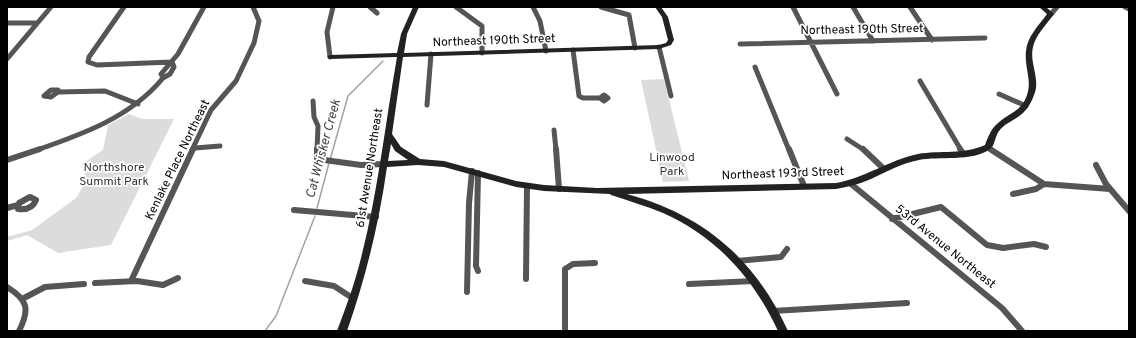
<svg xmlns="http://www.w3.org/2000/svg" width="1136" height="338" viewBox="0 0 1136 338" font-family="Overpass,sans-serif">
	<rect width="100%" height="100%" fill="#fff"/>
	<!-- green -->
	<path fill="#dcdcdc" d="M664 79 689 181 663 182 641 80Z
		M129 114 142 119H174L111 245 58 253 27 235 7 241V237L32 230 76 198 87 180 82 164 103 150 108 125Z"/>
	<g fill="none" stroke-linecap="round" stroke-linejoin="round">
		<!-- stream -->
		<path stroke="#a3a3a3" stroke-width="1.5" d="M330 160 348 96 383 61
			M317 208 329 163
			M265 331 276 316 315 216"/>
		<!-- street-far1 -->
		<path stroke="#555" stroke-width="5" d="M124 7 89 57 88 62 97 65 172 62
			M370 7 377 13
			M456 7 482 26V53
			M533 7 540 21 546 51
			M601 7 629 15 635 48
			M793 7 837 94
			M853 7 873 41
			M910 7 932 40
			M1125 7 1129 9
			M1051 14 1057 7
			M7 23H37
			M740 44 985 38
			M659 47 671 96
			M573 50 579 96 583 98H600
			M330 57 327 32 333 7
			M7 59 51 7
			M172 62 174 67 170 74 163 78 161 74 178 54 204 7
			M755 67 789 150
			M920 81 961 150
			M51 90H58V92L51 97 44 96Z
			M58 92 105 91 138 104
			M999 94 1026 106
			M604 95 608 98 604 101 600 98Z
			M313 101 314 117 318 126 317 150
			M427 105 431 54
			M554 130 556 150
			M847 139 864 150
			M988 147 992 150
			M195 148 220 146
			M37 150C83 134 131 117 163 78
			M192 150 211 110 236 81 254 43 259 21 253 7"/>
		<!-- street -->
		<path stroke="#555" stroke-width="6" d="M317 149V159L361 165 384 164
			M556 149 559 189
			M789 149 804 186
			M863 149 884 169
			M960 149 963 153
			M990 149 1044 184
			M7 160 40 149
			M1096 165 1106 184 1129 211
			M478 173 476 266 478 271
			M851 184 1002 308 1022 331
			M1013 194 1036 189 1044 184 1110 189
			M30 197 36 200C33 208 26 210 18 209L19 203Z
			M7 208 18 205
			M294 210 376 217
			M892 219 941 207 987 245 1003 248 1034 244 1046 247
			M737 261 781 257 787 249
			M526 279 527 186
			M131 281 193 149
			M305 281 334 286 354 299
			M95 283 137 281 163 285 178 278
			M689 284 754 281
			M7 287C28 300 30 309 19 331
			M467 292 469 203 472 171
			M24 298 45 287 84 284
			M773 311 907 303
			M565 331V269L573 264 595 263"/>
		<!-- secondary -->
		<path fill="#222" fill-rule="evenodd" d="M413 7H419L407 34 404 53 659 45 666 43 668 40 662 17 655 7H661L668 17 674 40 671 45 659 49 403 57 392 134 401 147 420 159 444 161 516 181 544 185 597 188 836 183C865 178 889 160 918 154 940 150 963 155 985 145 988 137 991 129 997 124 1006 115 1019 112 1025 100 1034 81 1024 70 1026 51 1027 37 1039 25 1047 14L1039 7H1046L1054 14C1047 24 1036 34 1033 47 1029 63 1041 79 1034 95 1032 101 1028 108 1023 113 1016 120 1006 122 999 131 995 136 995 146 990 149 973 162 938 156 919 160 902 163 886 172 871 179 859 184 848 187 836 189L627 194C704 215 755 259 788 331H778C754 279 717 237 663 213 646 206 629 201 611 195L610 194 544 191 516 187 444 167 418 165 387 167C379 223 366 277 347 331H337C346 307 355 283 361 258 378 192 385 125 397 57L330 59 327 57 330 55 397 53 401 34ZM391 144 395 151 408 160 388 161Z"/>
	</g>
	<g text-anchor="middle" dominant-baseline="central" stroke-width="3.5" stroke-linejoin="round" paint-order="stroke">
		<!-- street labels -->
		<g font-size="12" fill="#000" stroke="#fff">
			<text transform="translate(862 30) rotate(-1)">Northeast 190th Street</text>
			<text transform="translate(494 41) rotate(-2)">Northeast 190th Street</text>
			<text transform="translate(178 160) rotate(-64)">Kenlake Place Northeast</text>
			<text transform="translate(370 168) rotate(-81)">61st Avenue Northeast</text>
			<text transform="translate(783 174) rotate(-2)">Northeast 193rd Street</text>
			<text transform="translate(945 247) rotate(39)">53rd Avenue Northeast</text>
		</g>
		<!-- park labels -->
		<g font-size="12" fill="#333" stroke="#fff">
			<text x="672" y="158">Linwood<tspan x="672" dy="14">Park</tspan></text>
			<text x="114" y="168">Northshore<tspan x="114" dy="14">Summit Park</tspan></text>
		</g>
		<!-- water labels -->
		<g font-size="13" font-style="italic" fill="#444" stroke="#fff">
			<text transform="translate(324 149) rotate(-75)">Cat Whisker Creek</text>
		</g>
	</g>
	<!-- border -->
	<rect width="1136" height="338" fill="none" stroke="#000000" stroke-width="16"/>
</svg>
